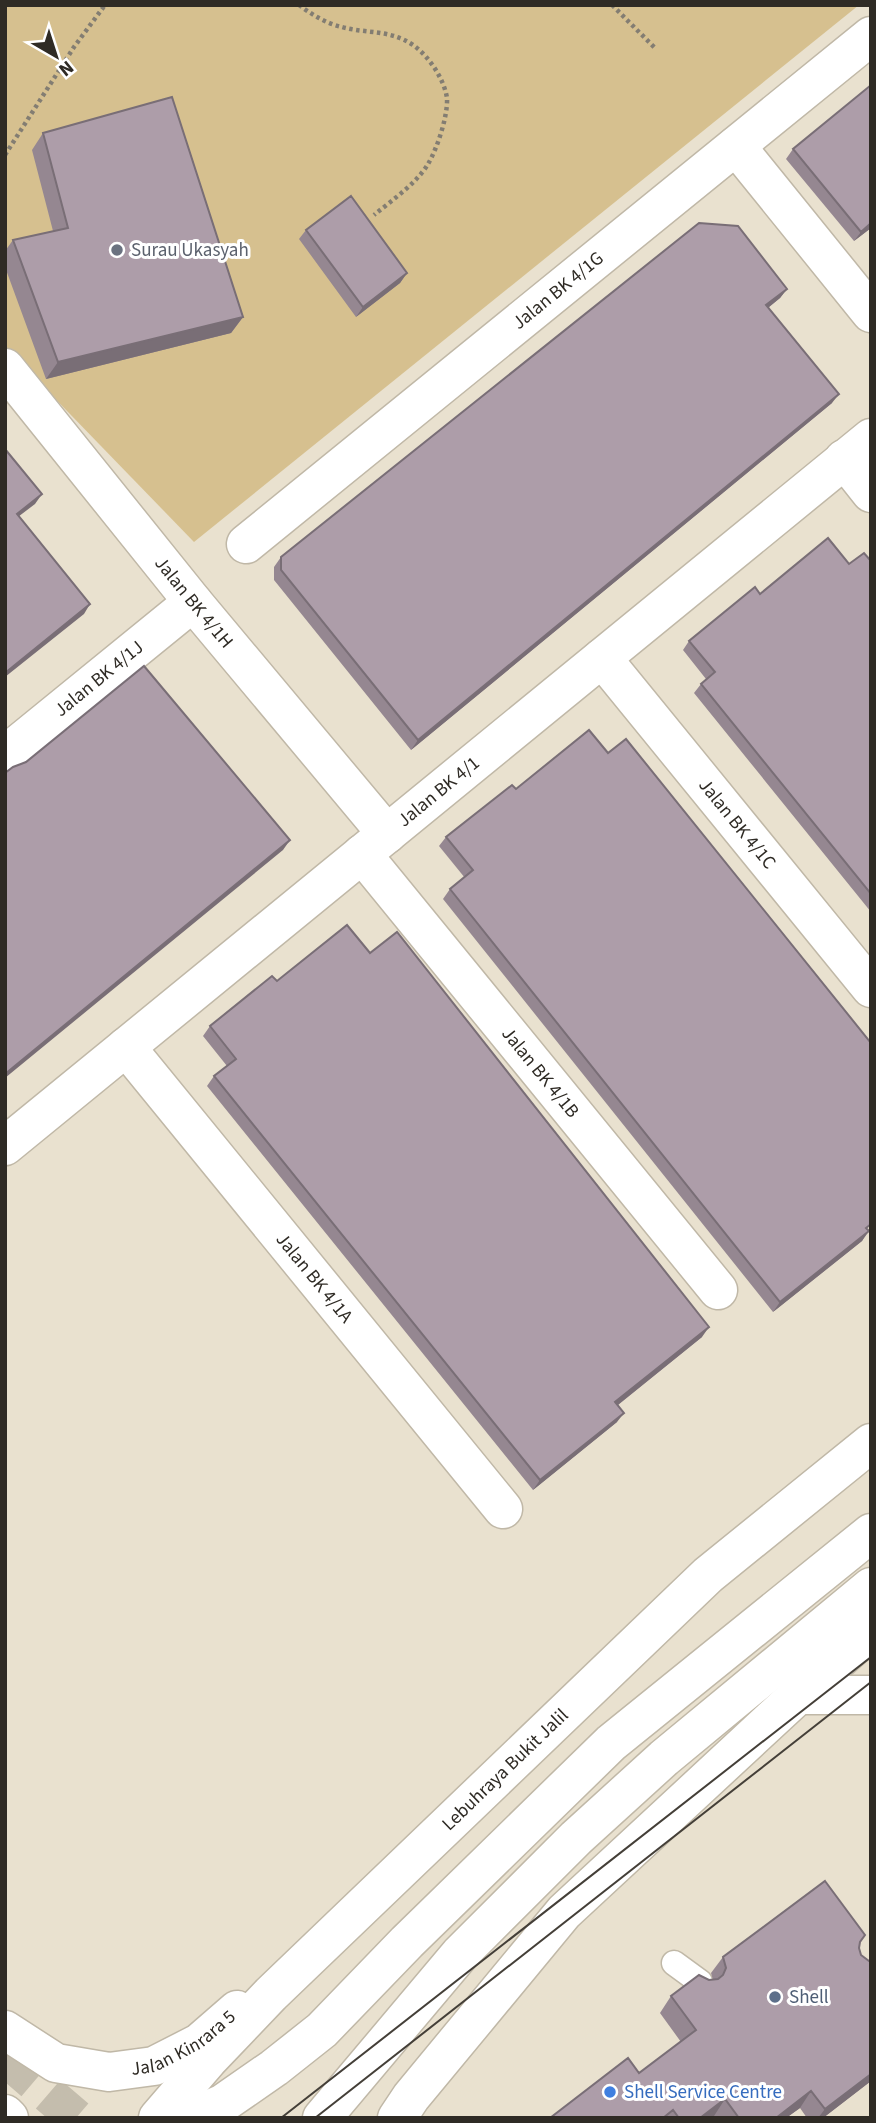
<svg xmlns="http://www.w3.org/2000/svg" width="876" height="2123" viewBox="0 0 876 2123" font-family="'Source Sans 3',sans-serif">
	<rect width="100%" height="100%" fill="#e9e1cf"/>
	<!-- green -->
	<path fill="#d6c08f" d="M5 5H859L194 542 5 347Z"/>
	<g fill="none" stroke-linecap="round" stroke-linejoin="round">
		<!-- trunk-tunnel -->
		<path stroke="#c4bdad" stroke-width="38" stroke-dasharray="38 19" stroke-linecap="butt" d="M5 2057 76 2118"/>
		<defs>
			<path id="service" d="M674 1963 700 1982"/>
			<g id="minor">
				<path d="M736 146 871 313"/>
				<path id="s1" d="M5 368 193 602 387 834"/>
				<path d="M844 459 871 493"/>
				<path id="s2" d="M246 544 871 36"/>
				<path id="s3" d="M602 658 871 988"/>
				<path id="s4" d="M5 755 193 602"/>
				<path id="s5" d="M362 854 718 1290"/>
				<path id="s6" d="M126 1047 503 1509"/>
				<path id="s7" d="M5 1146 871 438"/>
			</g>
			<path id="tertiary" d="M798 1695H871"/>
			<g id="secondary">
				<path id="s8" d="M5 2030 56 2063 109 2072 154 2066 199 2043 237 2010"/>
				<path d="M5 2114 9 2118"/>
			</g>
			<g id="trunk">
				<path id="s9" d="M158 2118 208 2060 271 1994 708 1575 871 1443"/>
				<path d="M190 2118 222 2104 274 2068 322 2030 407 1942 611 1743 871 1533"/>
				<path d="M322 2118 460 1954 576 1838 664 1758 871 1587"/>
				<path d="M397 2118 411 2097 564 1912 798 1695 871 1631"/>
			</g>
		</defs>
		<!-- service casing -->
		<use href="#service" stroke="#c0b8a7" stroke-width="27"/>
		<!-- minor casing -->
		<use href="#minor" stroke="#c0b8a7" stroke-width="41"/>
		<!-- tertiary casing -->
		<use href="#tertiary" stroke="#c0b8a7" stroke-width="41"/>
		<!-- secondary casing -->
		<use href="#secondary" stroke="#c0b8a7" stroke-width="41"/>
		<!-- trunk casing -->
		<use href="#trunk" stroke="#c0b8a7" stroke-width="41"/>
		<!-- path -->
		<path stroke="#837d72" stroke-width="4.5" stroke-dasharray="3.5 3.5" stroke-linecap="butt" d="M299 5C311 14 327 24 342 27 367 34 389 29 413 45 429 56 444 79 447 98 448 116 437 149 428 164 417 183 391 201 374 215
			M612 5 655 48
			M5 155 74 47 105 5"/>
		<!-- service -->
		<use href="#service" stroke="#fff" stroke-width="24"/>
		<!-- minor -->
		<use href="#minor" stroke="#fff" stroke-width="38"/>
		<!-- tertiary -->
		<use href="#tertiary" stroke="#fff" stroke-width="38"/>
		<!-- secondary -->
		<use href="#secondary" stroke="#fff" stroke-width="38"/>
		<!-- trunk -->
		<use href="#trunk" stroke="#fff" stroke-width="38"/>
		<!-- tram -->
		<path stroke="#443f38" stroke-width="2" d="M281 2118 871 1657
			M315 2118 871 1682"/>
	</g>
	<!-- wall -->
	<path fill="#958791" d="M43 133 243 317 231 333 46 379 5 267V251L13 240 53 231 32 150Z
		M793 149 871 228 854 241 786 159Z
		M306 230 407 273 400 283 356 317 299 239Z
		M787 289 780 298 768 308 832 403 411 750 274 580V567L281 557Z
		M871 561V912L694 693 701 684 706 679 683 650 689 641 760 594 849 564Z
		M446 837 868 1230 862 1241 773 1312 443 899 450 889 465 878 439 846Z
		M370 953 702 1337 618 1405 617 1422 533 1490 207 1086 214 1076 227 1066 203 1036 210 1026 277 981Z
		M860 1942 859 1948 861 1955 869 1961H871V2081L823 2118H807L800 2108 786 2118H715L714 2116 711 2118H550L639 2073 681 2042 660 2013 671 1996 709 1980H713L711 1973 723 1957Z"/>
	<!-- shaded-wall -->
	<path fill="#796e76" d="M871 223V228L854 241 861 232Z
		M407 273 400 283 356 317 363 307Z
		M787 289 780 298 759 315 766 305Z
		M243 317 231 333 46 379 58 362Z
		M839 394 832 403 411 750 418 740Z
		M42 494 35 504 10 523 17 514Z
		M90 604 84 614 5 677V673Z
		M290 840 283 850 5 1078V1074Z
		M869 1231 862 1241 773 1312 780 1302Z
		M709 1327 702 1337 609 1412 615 1402Z
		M624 1413 617 1422 533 1490 540 1480Z
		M871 2074V2081L823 2118H818L825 2109Z
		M811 2091 800 2108 786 2118H776Z
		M725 2099 714 2116 711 2118H700Z"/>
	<!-- building -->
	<path fill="#ad9da9" stroke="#796e76" stroke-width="2" d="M871 85V223L861 232 793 149Z
		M172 97 243 317 58 362 13 240 68 228 43 133Z
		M351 196 407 273 363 307 306 230Z
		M699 223 738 226 787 289 766 305 839 394 418 740 281 570V557Z
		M5 449 42 494 17 514 90 604 5 673Z
		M828 538 849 564 864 553 871 561V894L701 684 715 672 689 641 755 587 760 594Z
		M144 666 290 840 5 1074V773L13 767 26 762Z
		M589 730 608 753 626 739 871 1043V1224L866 1228 869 1231 780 1302 450 889 473 870 446 837 512 785 516 789Z
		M347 925 370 953 397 932 709 1327 615 1402 624 1413 540 1480 214 1076 236 1059 210 1026 272 976 277 981Z
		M825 1881 865 1935 860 1942 859 1948 861 1955 869 1961H871V2074L825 2109 811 2091 776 2118H739L725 2099 700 2118H679L673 2110 663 2118H550L628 2058 639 2073 696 2030 671 1996 699 1975 709 1980 718 1979 723 1975 726 1968 723 1957Z"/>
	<!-- markers -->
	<circle fill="#6b7280" stroke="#fff" stroke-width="2.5" cx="117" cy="250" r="7"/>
	<circle fill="#5c6f8a" stroke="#fff" stroke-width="2.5" cx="775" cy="1997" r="7"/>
	<circle fill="#3f7fe0" stroke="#fff" stroke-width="2.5" cx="610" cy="2092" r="7"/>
	<g text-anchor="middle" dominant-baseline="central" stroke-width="6" stroke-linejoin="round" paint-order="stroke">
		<!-- worship labels -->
		<g font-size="19" fill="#5b616d" stroke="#fff" text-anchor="start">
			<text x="131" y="250">Surau Ukasyah</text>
		</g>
		<!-- street labels -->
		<g font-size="19" fill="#2f2b25" stroke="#fff">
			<text stroke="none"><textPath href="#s2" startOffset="402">Jalan BK 4/1G</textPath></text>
			<text stroke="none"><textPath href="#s1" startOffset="301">Jalan BK 4/1H</textPath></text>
			<text stroke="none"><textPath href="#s4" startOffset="121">Jalan BK 4/1J</textPath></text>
			<text stroke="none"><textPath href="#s7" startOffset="560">Jalan BK 4/1</textPath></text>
			<text stroke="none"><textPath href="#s3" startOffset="214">Jalan BK 4/1C</textPath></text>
			<text stroke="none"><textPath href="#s5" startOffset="282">Jalan BK 4/1B</textPath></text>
			<text stroke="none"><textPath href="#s6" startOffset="298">Jalan BK 4/1A</textPath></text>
			<text stroke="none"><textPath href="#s9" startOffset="492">Lebuhraya Bukit Jalil</textPath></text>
			<text stroke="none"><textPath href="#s8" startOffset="196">Jalan Kinrara 5</textPath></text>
		</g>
		<!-- service labels -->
		<g font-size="19" fill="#4e5e75" stroke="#fff" text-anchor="start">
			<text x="789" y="1997">Shell</text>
		</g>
		<!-- shop labels -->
		<g font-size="19" fill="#366cbe" stroke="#fff" text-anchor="start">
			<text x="624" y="2092">Shell Service Centre</text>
		</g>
	</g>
	<!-- border -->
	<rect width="876" height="2123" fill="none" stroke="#2f2b25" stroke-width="14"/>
	<!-- north arrow -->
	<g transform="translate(56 56) rotate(141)" stroke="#ffffff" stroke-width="5" paint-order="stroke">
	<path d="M0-5L12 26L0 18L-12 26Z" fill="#2f2b25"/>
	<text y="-10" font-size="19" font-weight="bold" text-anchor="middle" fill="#2f2b25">N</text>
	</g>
</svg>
